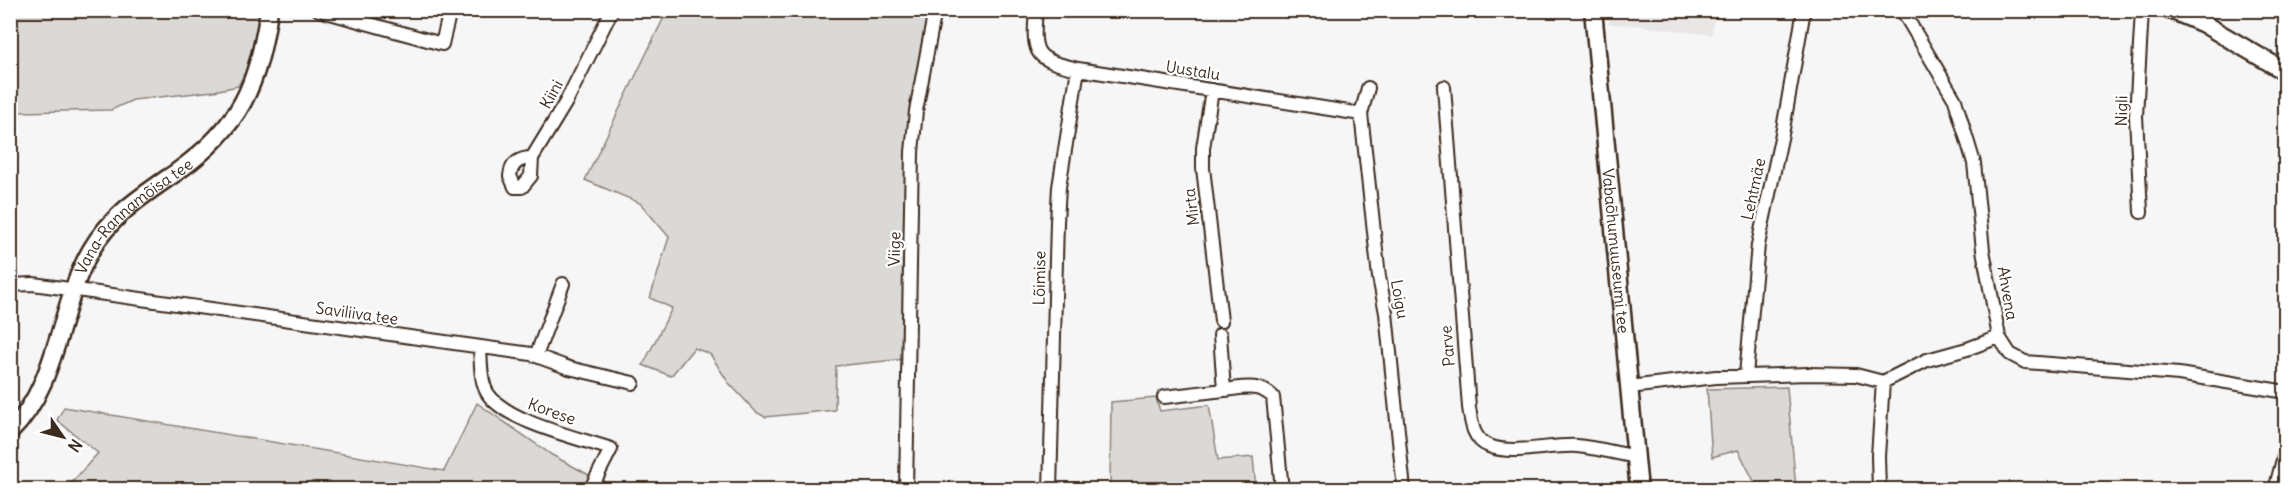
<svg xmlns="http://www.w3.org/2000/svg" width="2296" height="500" viewBox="0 0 2296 500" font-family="Delius,sans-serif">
	<rect width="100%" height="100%" fill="#f7f6f6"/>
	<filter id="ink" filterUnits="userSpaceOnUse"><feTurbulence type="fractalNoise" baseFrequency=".0167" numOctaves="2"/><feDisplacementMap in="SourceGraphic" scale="12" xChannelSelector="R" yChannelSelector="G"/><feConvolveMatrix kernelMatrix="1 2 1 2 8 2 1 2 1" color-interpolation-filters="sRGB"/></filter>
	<g filter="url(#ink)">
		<!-- built -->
		<path fill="#e9e7e6" d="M1610 11H1715L1712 35 1633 25 1609 24Z"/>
		<!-- green -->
		<path fill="#dbd9d6" stroke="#8b827a" stroke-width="1.5" d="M11 11H260L249 65 238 86 214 91 133 100 111 110 19 112H11Z
			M667 11H931L919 78 905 359 836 366 835 410 765 417 756 412 728 382 710 354 694 348 671 376 643 365 672 308 650 298 669 237 640 203 585 180Z
			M1787 387 1796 489H1758L1738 450 1712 457 1707 389Z
			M1156 398 1160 411 1209 405 1218 460 1253 457 1256 489H1110L1111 402Z
			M477 403 552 455 615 489H66L98 453 57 420 64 407 444 471Z"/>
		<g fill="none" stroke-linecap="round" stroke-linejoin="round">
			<defs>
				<path id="street" d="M319 10 442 44 448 19
					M1036 10C1032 56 1035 59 1078 69L1361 114
					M1902 10 1955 100 1974 163 1983 250 1999 337 2010 354 2025 362 2179 374 2286 392
					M1444 87 1469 407C1471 422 1473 440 1489 446 1513 456 1551 444 1577 446 1597 448 1617 453 1636 457
					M1368 88 1361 114 1379 277 1386 313 1404 490
					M1212 90 1203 148V168L1221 321
					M532 158C520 158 511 163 510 176L515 187H522L531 176 532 158 566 102 612 10
					M2141 212 2136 116 2142 10
					M10 285 33 284 84 291 531 354 569 368 633 383
					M1220 335 1224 390C1243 388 1259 383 1273 397L1282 490
					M480 348C481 361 480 382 488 394 507 422 579 438 611 449L590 490
					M536 356 563 284
					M1746 375 1758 245 1783 129 1804 10
					M1629 387 1716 377 1808 374 1856 375 1883 382 1927 360 1967 349 1999 337
					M1164 397 1224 390
					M906 490 912 152 916 111 935 10
					M1050 490 1057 222 1059 187 1078 69
					M1879 490 1878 456 1883 382
					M2275 490 2286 448"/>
				<g id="secondary">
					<path id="s1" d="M1593 10 1639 490"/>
					<path d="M2171 10 2202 23 2286 72"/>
					<path id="s2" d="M10 432C59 384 58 307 91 250 112 214 145 194 178 171 241 126 258 85 269 10"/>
				</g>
			</defs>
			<!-- street casing -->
			<use href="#street" stroke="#3b2a1e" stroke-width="16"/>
			<!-- secondary casing -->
			<use href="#secondary" stroke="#3b2a1e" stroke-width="21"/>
			<!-- street -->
			<use href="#street" stroke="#fff" stroke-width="12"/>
			<!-- secondary -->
			<use href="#secondary" stroke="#fff" stroke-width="16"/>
		</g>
	</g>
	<g text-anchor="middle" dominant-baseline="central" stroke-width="4.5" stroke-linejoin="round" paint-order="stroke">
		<!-- street labels -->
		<g font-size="16" fill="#3b2a1e" stroke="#fff">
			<text transform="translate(1193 70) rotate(9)">Uustalu</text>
			<text transform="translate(551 94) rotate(-61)">Kiini</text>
			<text transform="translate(2121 111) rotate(-89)">Nigli</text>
			<text transform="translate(1753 189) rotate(-78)">Lehtmäe</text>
			<text transform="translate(1191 207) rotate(-97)">Mirta</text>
			<text stroke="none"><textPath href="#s2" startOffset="255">Vana-Rannamõisa tee</textPath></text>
			<text transform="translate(894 249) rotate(-89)">Viige</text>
			<text stroke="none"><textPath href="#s1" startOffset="242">Vabaõhumuuseumi tee</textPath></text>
			<text transform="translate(1039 278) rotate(-89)">Lõimise</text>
			<text transform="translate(2008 293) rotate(80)">Ahvena</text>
			<text transform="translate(1400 299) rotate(80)">Loigu</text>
			<text transform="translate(357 313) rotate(8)">Saviliiva tee</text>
			<text transform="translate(1447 346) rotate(-95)">Parve</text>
			<text transform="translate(552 411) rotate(20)">Korese</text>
		</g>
	</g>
	<!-- margin -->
	<rect width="2296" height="500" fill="none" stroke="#fff" stroke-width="36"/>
	<rect x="18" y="18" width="2260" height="464" fill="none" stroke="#3b2a1e" stroke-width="2" filter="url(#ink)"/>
	<!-- north arrow -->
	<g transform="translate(63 437) rotate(125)" stroke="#ffffff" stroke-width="4.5" paint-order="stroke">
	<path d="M0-4.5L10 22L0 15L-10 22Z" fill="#3b2a1e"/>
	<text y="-9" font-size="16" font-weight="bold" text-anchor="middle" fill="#3b2a1e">N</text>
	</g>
</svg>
